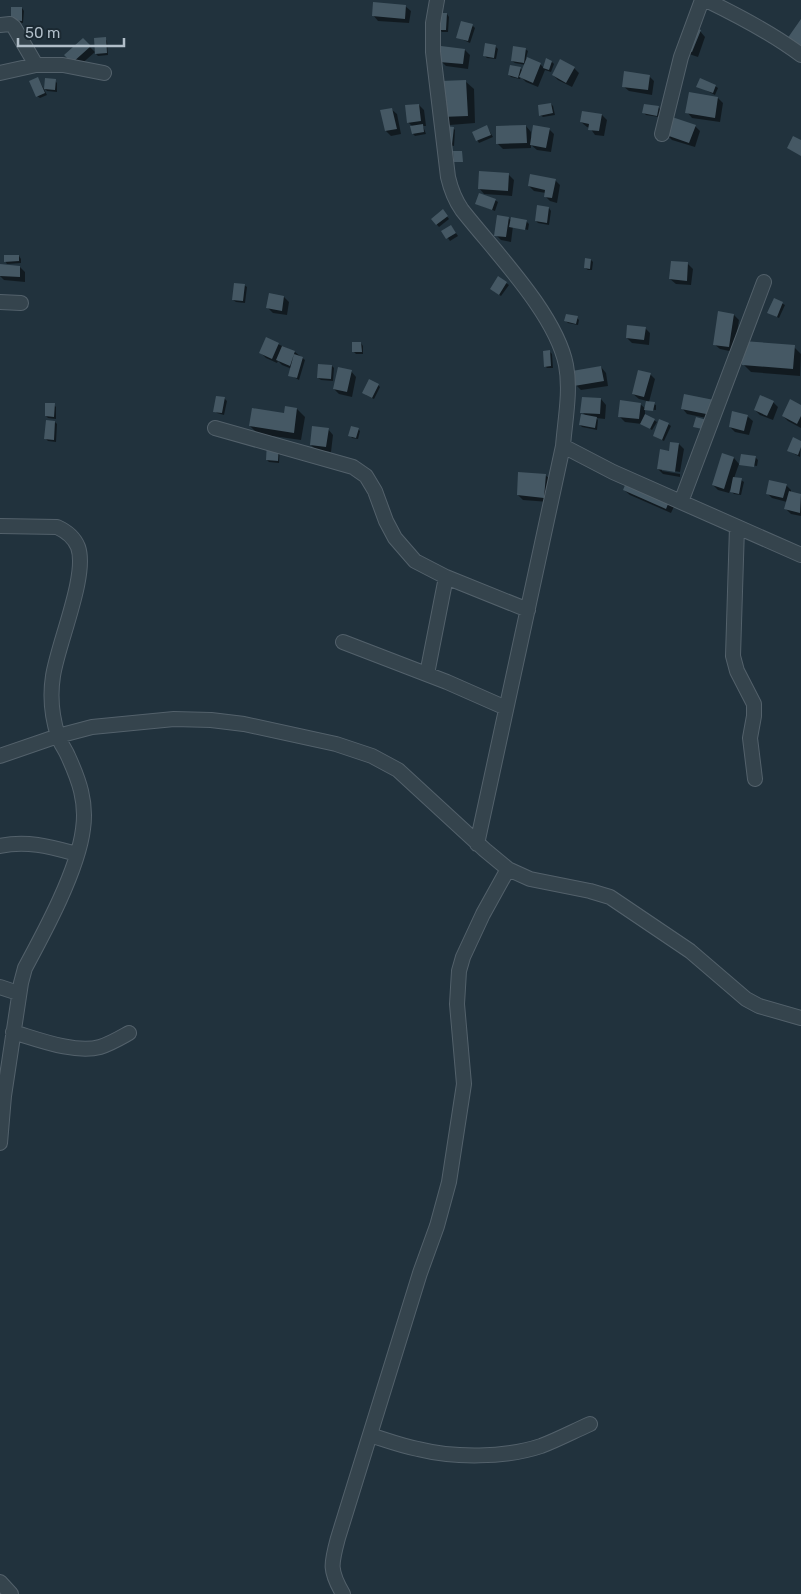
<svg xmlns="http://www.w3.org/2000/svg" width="801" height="1594" viewBox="0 0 801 1594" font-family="Rubik,sans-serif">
	<rect width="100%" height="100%" fill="#21323d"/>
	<!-- shadow -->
	<path fill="#0007" d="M405 6 411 11 409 23 378 21 373 15Z
		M22 8 24 11 23 23 14 22Z
		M447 14 449 17 448 32H442L439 29Z
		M473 26 475 28 470 43 457 37Z
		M700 31 705 37 698 57 689 54Z
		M105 38 107 41 108 55 98 56 96 54Z
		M83 40 95 52 78 67 66 55Z
		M495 46 498 49 496 59 487 58 484 55Z
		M525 49 528 51 526 58 540 64 544 68 552 62 554 64 551 72 545 70 538 87 526 82 521 77 520 79 511 77 509 75 520 68 523 71 526 65 515 63 512 61Z
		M465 50 470 55 468 69 446 66 441 61Z
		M574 68 579 73 572 87 558 80 553 75Z
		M649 76 654 81 652 95 629 91 623 86Z
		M38 78 47 95 40 98 37 96Z
		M55 81 57 83V92L47 91 45 89Z
		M465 81 474 89 475 123 450 125 442 116Z
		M698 86H715L718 88 715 95Z
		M718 98 723 103 720 122 692 118 687 112Z
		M551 104 553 106 555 115 543 117 540 115Z
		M419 105 424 110 426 126H423L426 134 415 136 413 134V127L408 122Z
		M658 107 661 110 659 117 646 115 644 113Z
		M391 109 397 114 401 134 391 136 386 131 382 111Z
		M602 115 607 120 604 136 595 135 590 128 587 127 581 122Z
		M526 126 531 132V137L549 129 554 134 551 152 537 150 531 145V148L503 149 497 143Z
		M695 126 700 131 695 147 672 140 667 135Z
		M487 127 493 137 479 143 473 133Z
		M453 128 455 130 454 146 448 145Z
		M509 175 514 180 512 196 484 194 479 188Z
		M555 180 560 185 557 203 550 201 545 196 546 193 534 191 529 186Z
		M495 200 498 202 495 211 477 204Z
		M549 208 551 211 549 225 538 223 536 221Z
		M443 211 449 219 439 227 432 219Z
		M508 218 512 221H526L529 224 528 230 513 226 511 242 501 240 496 235Z
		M451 226 458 236 450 241 443 231Z
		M19 256 21 259V263L7 264 5 261Z
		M591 260 593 262 592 270H588L585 268Z
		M687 263 693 269 691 285 676 284 670 279Z
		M0 266 20 267 25 272V282L4 280 0 276Z
		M506 283 509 285 501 296 494 291Z
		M244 285 247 287 245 303 236 302 233 300Z
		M284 297 289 302 287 315 273 313 268 308Z
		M774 299 785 305 779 318 771 314Z
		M734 315 739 320 734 352 720 349 714 344Z
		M577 318 579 320 578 325 568 323 566 321Z
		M645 328 650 333 649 345 632 343 627 338Z
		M267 339 295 352 305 360 299 380 290 375 292 369 282 365 278 361 277 363 266 358 261 353Z
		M361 343 363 346V354H356L354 352Z
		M794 347 801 354 800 376 751 372 743 364Z
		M550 352 552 354 553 368H547L545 366Z
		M332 366 334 368 333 381 321 380 318 378Z
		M601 367 606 373 608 386 581 390 576 385Z
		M351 371 356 377 352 397 339 394 334 389Z
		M650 374 655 379 649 402 656 405V410L645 409V415L657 422 652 430 642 424 625 422 619 416 640 404 646 409 647 401 639 399 633 394Z
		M378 385 380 387 374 399 366 395Z
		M685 395 716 420 687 414 682 408Z
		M224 398 227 401 224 415 217 413 215 411Z
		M601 399 606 405 605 419 596 418 598 420 597 430 582 427 580 425 586 416 582 412Z
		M773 402 778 407 773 420 760 415 755 410Z
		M54 405 56 407V419L48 418 46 416Z
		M801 406V428L788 421 783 416Z
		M297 409 305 417 301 440 258 434 250 426Z
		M747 416 753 421 749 435 735 432 730 427Z
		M55 422 57 424 56 442 48 441 46 439Z
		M668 424 671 426 664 441 654 436Z
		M328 429 333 435 331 452 316 450 311 445Z
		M358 429 360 431 358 439 352 438 350 435Z
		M801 442 800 457 789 451Z
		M679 444 684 449 680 472 662 469V471L680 474V477L663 474 658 469 670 452Z
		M280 446 279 463 269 462 267 460Z
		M755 457 758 460 757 466 742 464Z
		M734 458 739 464 734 478 741 480 744 482 741 495 734 494 730 490 729 493 718 490 713 485Z
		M545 475 551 480 549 502 523 500 518 495Z
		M786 485 791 490V493L801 495V516L791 514 786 509 787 502 772 498 767 493Z
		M624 490 678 498 671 513 630 495Z"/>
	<!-- building -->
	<path fill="#455864" d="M373 2 406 5 405 19 372 16Z
		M11 7H22V21L11 20Z
		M439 13H447L446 30H438Z
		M801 19V48L787 39Z
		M461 21 473 24 468 41 456 38Z
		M690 26 701 30 692 52 682 49Z
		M106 37 107 53 95 54 94 38Z
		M83 38 91 46 72 63 64 55Z
		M485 43 496 45 494 58 483 56Z
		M441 46 465 49 463 64 439 62Z
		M513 46 526 48 524 63 511 61Z
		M527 57 541 63 533 83 519 77Z
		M546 58 552 61 549 70 543 68Z
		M560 59 575 67 566 83 552 75Z
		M510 65 521 67 518 78 508 75Z
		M624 71 650 75 648 90 622 87Z
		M38 77 45 93 36 97 29 81Z
		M45 78 56 79 55 90 44 89Z
		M700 78 716 85 713 93 696 87Z
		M466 80 468 116 441 117V81Z
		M689 92 718 97 715 118 685 113Z
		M551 103 553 113 539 116 538 105Z
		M419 104 421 121 407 123 405 105Z
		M644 104 659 106 657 116 642 113Z
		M392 108 397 129 385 131 380 110Z
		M582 111 602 114 599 131 588 130 589 124 580 122Z
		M672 117 696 125 689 143 666 135Z
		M423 124 424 132 412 134 410 126Z
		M487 125 491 135 476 141 472 132Z
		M526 125 527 143 496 144V126Z
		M533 125 550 128 546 148 530 145Z
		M446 126 454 127 452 145 444 144Z
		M793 136 801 140V156L787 148Z
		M453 151H462L463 162H454Z
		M479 171 509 173 508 191 478 189Z
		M530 174 556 179 552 198 544 197 545 190 528 186Z
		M479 193 496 199 492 210 475 204Z
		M537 205 549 207 547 223 535 221Z
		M443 209 448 216 436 225 431 219Z
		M497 215 509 217 506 237 494 236Z
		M511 217 527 220 525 230 509 227Z
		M451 225 456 233 446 239 441 231Z
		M4 255H19V261L4 262Z
		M585 258 591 259 590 269 584 268Z
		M671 261 688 262 687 281 669 279Z
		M0 264 20 266V277L0 276Z
		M498 276 507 282 499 295 490 289Z
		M234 283 245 284 243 301 232 300Z
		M269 293 284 296 282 311 266 308Z
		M774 298 783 302 777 317 767 313Z
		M718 311 734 314 729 347 713 345Z
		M566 314 578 316 576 324 564 321Z
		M627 325 646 327 644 340 626 338Z
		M266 337 279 343 272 359 259 353Z
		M743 341 795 345 793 369 742 365Z
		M352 342H361L362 352H352Z
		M282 346 295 351 290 366 276 360Z
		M550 350 551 366 544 367 543 351Z
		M294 354 303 357 297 378 288 376Z
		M318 364 332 365 331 379 317 378Z
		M601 366 604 381 574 386 572 371Z
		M338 367 352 370 347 392 333 389Z
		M638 370 651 373 644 397 632 394Z
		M369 379 379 384 372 398 362 393Z
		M684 394 714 400 711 415 681 409Z
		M760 395 774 401 767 416 754 410Z
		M216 396 225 397 222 413 213 412Z
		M582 397 601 398 600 414 580 413Z
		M790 399 801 405V416L797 424 782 416Z
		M620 400 641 403 639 419 618 417Z
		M646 401 655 402 653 411 644 410Z
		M45 403H55L54 417 45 416Z
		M285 406 297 408 294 433 249 426 252 408 284 413Z
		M732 411 748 415 744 431 729 427Z
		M581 414 597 417 595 428 579 425Z
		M645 414 655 419 650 429 640 424Z
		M696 417 714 422 712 431 693 427Z
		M659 419 669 423 662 440 653 436Z
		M46 420 55 421 54 440 44 439Z
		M312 426 329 428 326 447 310 445Z
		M351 426 359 428 356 438 348 436Z
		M793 437 801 441V447L798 455 787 451Z
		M267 442 279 443 278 461 266 460Z
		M670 442 679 443 675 472 657 469 660 449 669 451Z
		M722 453 734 457 724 489 712 485Z
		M741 454 756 456 754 467 739 465Z
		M518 472 546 474 544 498 517 495Z
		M630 473 673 492 666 509 623 490Z
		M733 477 742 478 739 494 730 492Z
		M769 480 787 484 783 498 766 494Z
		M789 491 801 494 800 513 784 509Z"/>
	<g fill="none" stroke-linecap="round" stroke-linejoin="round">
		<defs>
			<path id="minor" d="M437 0 433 23V52L448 177C451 190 455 200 462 210 495 252 556 314 566 365 571 391 565 420 563 446L477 844
				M706 0C739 16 772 33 801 55
				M0 25 10 24 14 27 36 65
				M0 73 36 65H63L104 73
				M662 134 681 57 702 0
				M0 302 21 303
				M215 428 353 467 366 476 375 491 386 521 395 538 415 561 446 577 528 610
				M563 446 613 472 801 555
				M681 502 764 282
				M0 526 57 527C66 531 74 537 78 547 88 575 58 643 53 676 50 695 52 717 58 736 60 743 65 749 68 756 79 780 87 802 83 829 78 870 45 931 25 968L21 983 4 1096 0 1143
				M737 527 733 656 737 671 754 704V716L750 738 755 779
				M343 642 447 682 506 708
				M427 674 446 577
				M0 756 58 736 92 727 174 719 211 720 244 724 336 744 372 756 398 770 485 850 508 869 530 879 590 891 610 897 690 951 746 999 759 1006 801 1018
				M0 846C27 840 51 847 77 854
				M0 987 18 993
				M13 1032C37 1039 75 1054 100 1047 110 1044 120 1038 129 1033
				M370 1435C386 1440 402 1446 418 1449 454 1458 505 1458 541 1446 557 1440 574 1431 590 1424
				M0 1582 11 1594
				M343 1594C329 1570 331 1564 338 1538L420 1273 437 1226 449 1182 464 1084 457 1004 459 971 463 957 483 914 508 869"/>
		</defs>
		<!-- minor casing -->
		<use href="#minor" stroke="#53616b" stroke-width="16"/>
		<!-- minor -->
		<use href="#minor" stroke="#35444d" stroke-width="14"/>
	</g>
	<!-- scale -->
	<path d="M18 38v8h106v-8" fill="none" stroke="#b1bec9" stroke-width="2.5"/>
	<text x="25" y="38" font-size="15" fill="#b1bec9" stroke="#1b2932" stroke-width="4" paint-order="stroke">50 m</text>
</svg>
